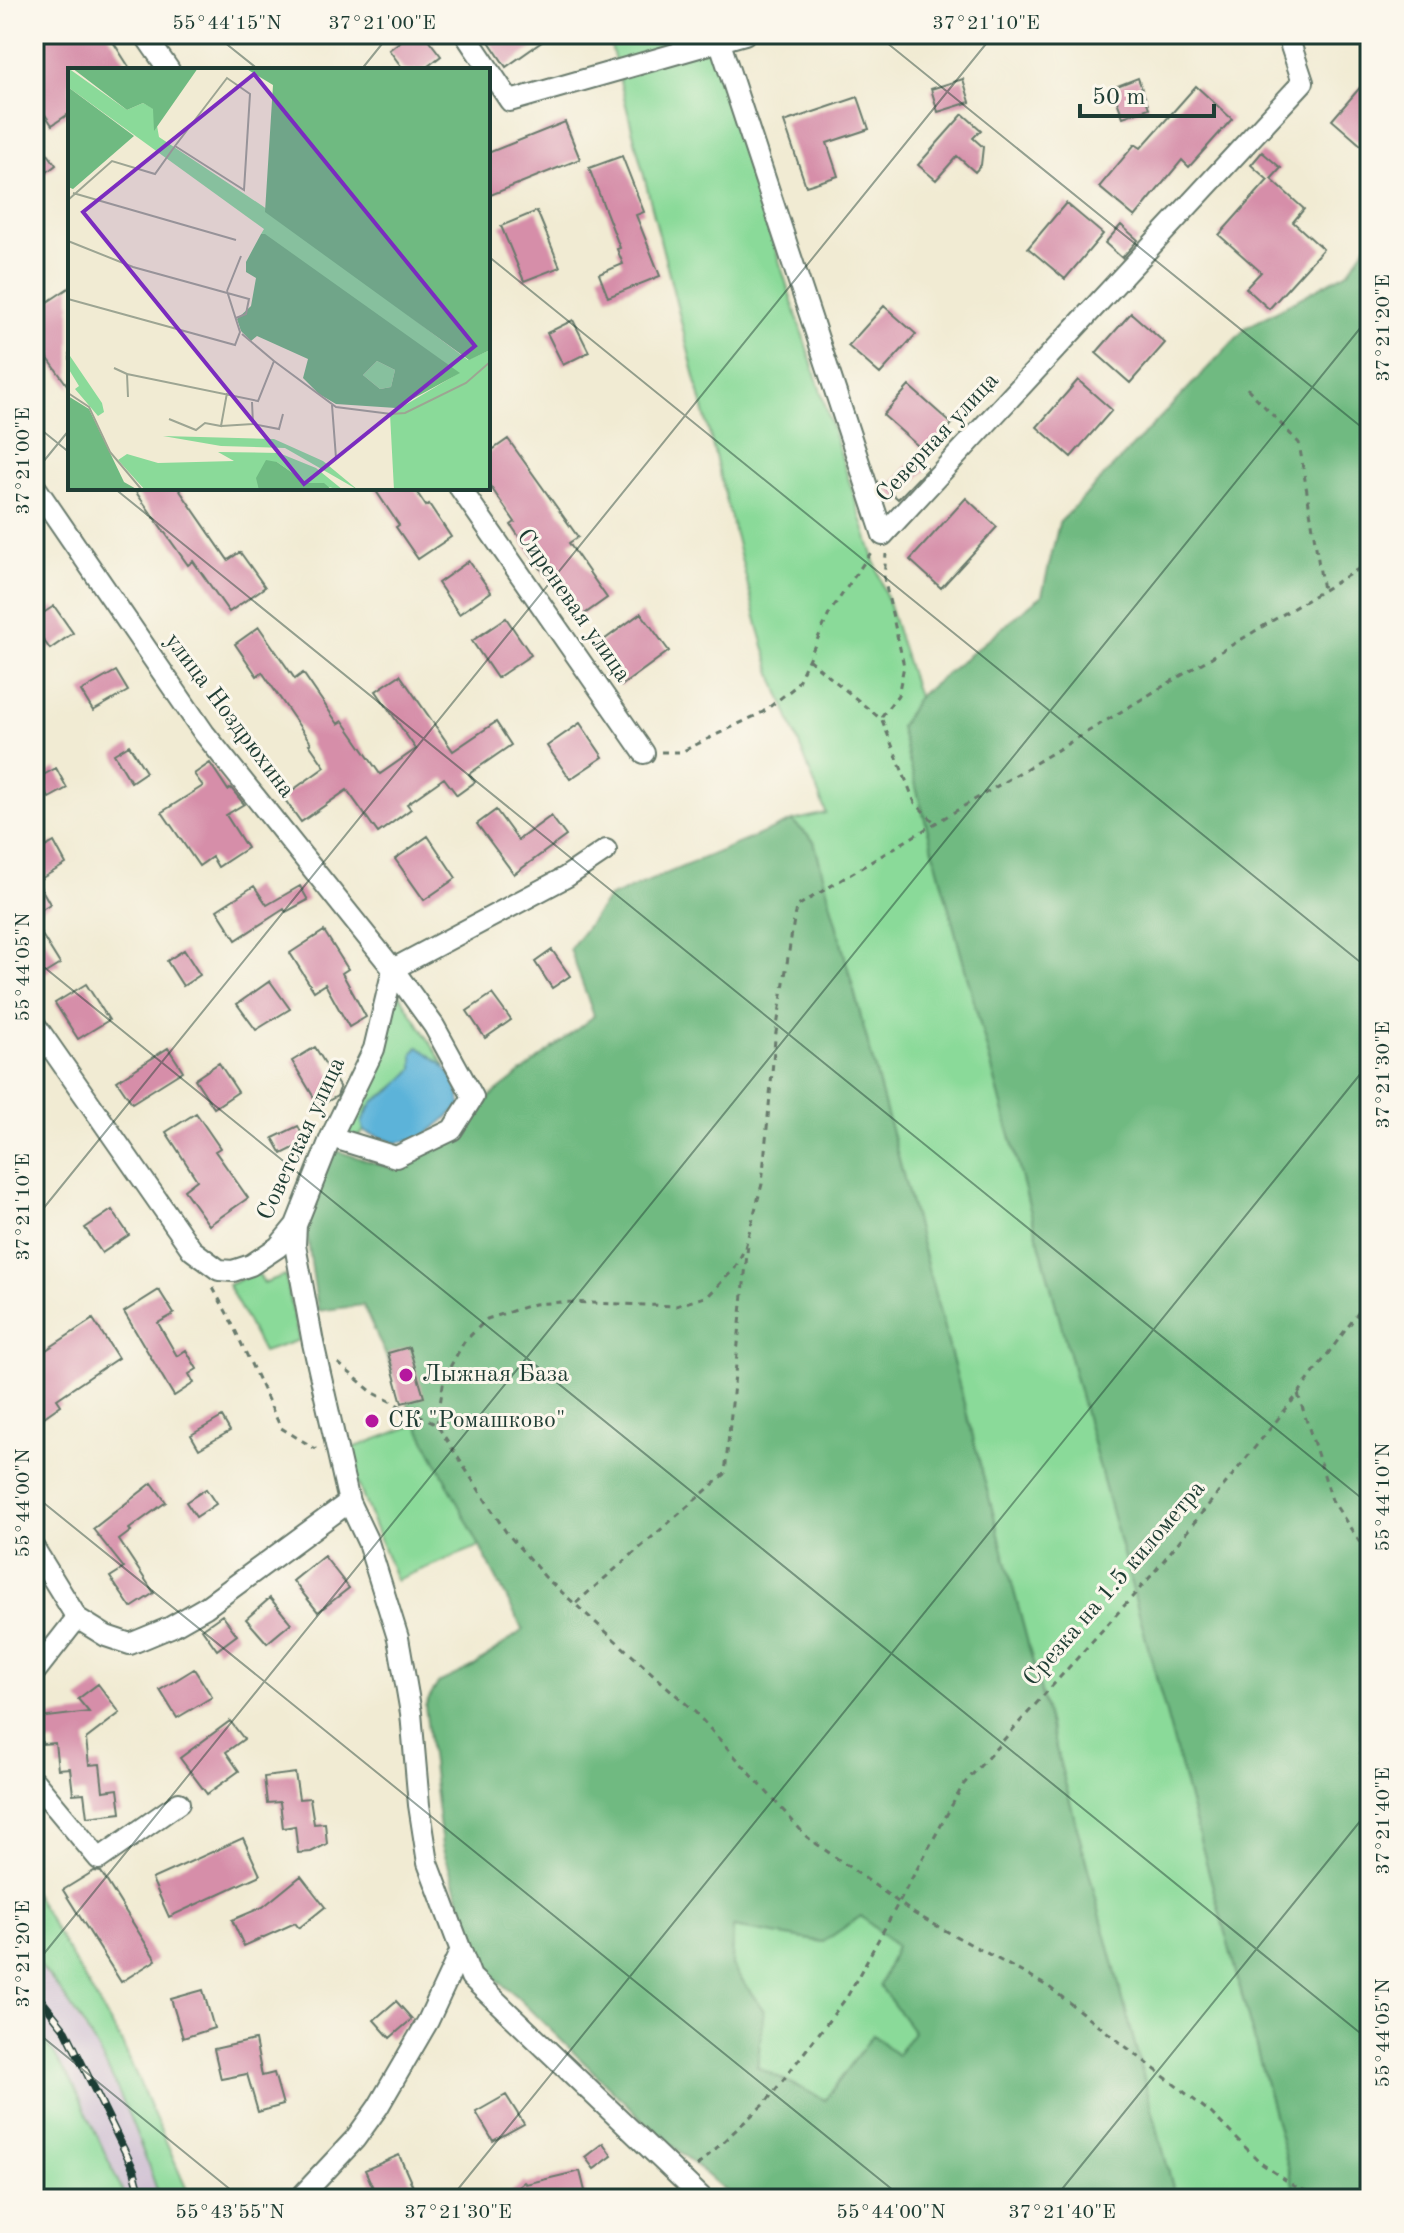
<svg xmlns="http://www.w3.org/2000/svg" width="1404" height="2233" viewBox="0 0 1404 2233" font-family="'Old Standard TT',serif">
	<rect width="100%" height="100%" fill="#fbf7ec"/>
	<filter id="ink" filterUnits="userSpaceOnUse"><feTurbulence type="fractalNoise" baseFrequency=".0125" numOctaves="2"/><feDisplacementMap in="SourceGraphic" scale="16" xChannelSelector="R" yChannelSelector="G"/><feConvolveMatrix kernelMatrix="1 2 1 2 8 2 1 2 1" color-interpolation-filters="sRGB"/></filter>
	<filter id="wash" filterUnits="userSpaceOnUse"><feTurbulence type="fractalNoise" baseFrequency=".006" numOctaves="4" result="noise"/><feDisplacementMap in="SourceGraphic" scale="32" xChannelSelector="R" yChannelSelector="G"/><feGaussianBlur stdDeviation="1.8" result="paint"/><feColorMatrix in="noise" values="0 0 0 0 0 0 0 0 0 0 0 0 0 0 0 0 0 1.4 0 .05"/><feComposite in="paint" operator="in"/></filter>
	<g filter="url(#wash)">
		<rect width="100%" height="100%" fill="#f1ebd3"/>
		<!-- industrial -->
		<path fill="#cdbed2" d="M34 1959 54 1981 108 2067 140 2138 160 2199H126L74 2085 34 2023Z"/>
		<!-- green -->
		<path fill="#8ada99" stroke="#548c66" stroke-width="2" d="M608 34H707L918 697 900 727 1297 2199H1176L814 841 792 821 826 813 774 680 759 629Z
			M392 983 446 1067 418 1047 413 1053V1069C405 1077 398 1085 389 1091 374 1102 360 1109 364 1131L358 1137 342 1131Z
			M257 1272 264 1283 285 1275 299 1340 263 1352 228 1285Z
			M417 1424 480 1546 396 1580 345 1451Z
			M34 1893 122 2043 191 2199H160C131 2113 96 2027 34 1959Z
			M861 1916 896 1946 880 1986 914 2032 897 2055 873 2035 825 2100 757 2067 764 2011 732 1966 733 1927 823 1942Z
			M34 2023 74 2085 126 2199H34Z"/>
		<!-- forest -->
		<path fill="#6fba81" stroke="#477c5a" stroke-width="2" fill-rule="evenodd" d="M1370 241V2199H1297L900 727 918 697 1042 595 1059 523 1247 327 1348 272Z
			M792 821 814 841 1176 2199H735L644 2121 516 1996 482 1967 442 1846 425 1706 438 1683 474 1666 523 1630 417 1424 363 1305 318 1311 305 1220 334 1150 394 1169 457 1137 490 1097 594 1016 570 949 608 898ZM861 1916 896 1946 880 1986 914 2032 897 2055 873 2035 825 2100 757 2067 764 2011 732 1966 733 1927 823 1942Z"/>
		<!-- water -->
		<path fill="#5cb3d9" stroke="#3e7886" stroke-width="2" d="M418 1047C443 1062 458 1076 461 1106L421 1139 395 1143 364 1131 362 1122 373 1102 391 1091 413 1069V1053Z"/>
		<g id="blocks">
			<!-- building -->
			<path fill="#d68ea9" d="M34 34H108L131 70H70V113L52 125 34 98Z
				M410 34H424L441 56 423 70H404L389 50Z
				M484 34H553L506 67Z
				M1370 76V153L1332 120Z
				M1138 78 1149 108 1123 117 1112 88Z
				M963 79 970 102 938 112 931 89Z
				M1196 86 1232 119 1189 167 1182 160 1135 217 1099 187 1135 144 1141 148Z
				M858 97 869 129 827 143 838 176 806 186 784 122Z
				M963 114 981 130 973 138 983 147 981 165 975 172 957 156 936 180 918 165Z
				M565 122 580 159 488 196V153Z
				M34 135 56 165 34 182Z
				M1262 152 1281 168 1271 179 1304 209 1293 222 1323 249 1269 309 1246 288 1261 272 1219 235 1268 180 1251 165Z
				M622 156 644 212 636 215 660 276 608 297 599 274 623 264 617 249 620 248 589 168Z
				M1066 203 1103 234 1065 279 1028 248Z
				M537 211 560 267 524 281 501 226Z
				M1121 225 1138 240 1122 258 1105 243Z
				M70 287V389L34 339V311Z
				M884 306 916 334 880 374 848 346Z
				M1131 313 1165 343 1130 383 1096 353Z
				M573 320 589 352 563 365 547 333Z
				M1078 380 1112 410 1071 457 1037 427Z
				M909 386 952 424 926 453 883 415Z
				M508 439 578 537 569 543 607 598 576 620 511 525 515 522 488 483V453Z
				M915 457 928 468 898 499 887 489Z
				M133 488H178L228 560 240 552 265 587 229 612 193 561 188 565Z
				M374 488H414L426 506 429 504 451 537 418 559 396 527 399 525Z
				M966 498 997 527 941 588 910 560Z
				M469 561 491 592 459 614 438 583Z
				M54 606 73 633 50 649 34 627V619Z
				M641 613 669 651 621 686 593 648Z
				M506 618 531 655 497 678 472 641Z
				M259 627 295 679 303 673 338 724 343 721 380 774 416 749 376 691 400 675 453 751 496 722 511 745 469 774 475 782 457 795 444 778 407 804 411 809 378 833 347 790 301 822 283 797 325 767 309 744 311 743 262 672 257 676 235 644Z
				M116 671 128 691 93 711 81 691Z
				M580 723 603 757 570 779 547 746Z
				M129 745 146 772 131 782 114 754Z
				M210 763 228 790 231 788 244 804 226 815 247 848 218 867 212 857 199 866 162 812 203 786 194 774Z
				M56 768 67 788 49 798 38 778Z
				M496 810 518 840 551 816 566 836 514 874 477 824Z
				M428 836 456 878 424 900 395 859Z
				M54 842 66 864 37 881 50 904 34 914V853Z
				M254 886 267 905 300 886 308 900 286 912 284 909 236 940 217 910Z
				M34 922 60 964 34 980Z
				M324 931 348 969 342 973 366 1017 349 1027 325 984 314 991 290 953Z
				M184 950 200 975 183 986 167 961Z
				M552 950 570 976 552 988 535 962Z
				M270 981 290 1009 256 1030 237 1004Z
				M86 984 109 1020 78 1039 55 1003Z
				M492 994 511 1020 485 1038 467 1011Z
				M315 1047 340 1088 337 1096 319 1106 292 1061Z
				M168 1048 183 1071 132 1103 117 1081Z
				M219 1063 238 1092 214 1108 195 1079Z
				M196 1113 220 1148 215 1151 248 1198 209 1225 184 1190 197 1180 166 1132Z
				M298 1126 306 1142 282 1154 273 1138Z
				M112 1210 129 1235 102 1253 85 1228Z
				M159 1290 174 1314 158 1323 177 1356 186 1350 197 1369 189 1374 194 1383 174 1396 124 1312Z
				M93 1319 118 1358 57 1399 61 1405 34 1424V1358Z
				M409 1347 424 1397 402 1403 388 1353Z
				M222 1417 230 1431 199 1449 191 1435Z
				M152 1483 166 1502 129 1529 131 1531 119 1540 154 1593 131 1608 110 1577 124 1568 93 1529Z
				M206 1489 216 1504 196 1517 186 1502Z
				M324 1556 349 1588 318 1612 293 1581Z
				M270 1598 291 1623 267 1643 246 1619Z
				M222 1615 237 1635 217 1650 202 1629Z
				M194 1669 212 1697 177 1718 160 1690Z
				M98 1684 120 1713 86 1739 89 1765 100 1764 103 1791 118 1789 121 1813 87 1817 84 1793 73 1794 70 1768 58 1769 55 1743 42 1744 39 1718 89 1712 78 1699Z
				M230 1721 244 1739 226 1752 239 1771 207 1794 180 1758Z
				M295 1773 299 1799 310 1798 314 1824 325 1823 327 1844 311 1852 298 1853 295 1826 283 1828 280 1802 267 1803 264 1777Z
				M243 1838 260 1875 169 1917 152 1879Z
				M94 1871 101 1872 156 1960 121 1982 63 1890Z
				M301 1876 325 1907 299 1928 295 1923 244 1946 232 1920 263 1907Z
				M203 1990 214 2028 183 2038 171 1999Z
				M396 2001 412 2019 390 2038 374 2020Z
				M255 2040 262 2076 274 2073 283 2105 258 2112 247 2074 221 2079 214 2049Z
				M506 2095 524 2124 493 2141 476 2112Z
				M603 2143 612 2156 594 2169 585 2157Z
				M399 2155 414 2189 391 2199H378L365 2170Z
				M580 2171 586 2195 569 2199H502L524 2182 526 2184Z"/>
		</g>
	</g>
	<g filter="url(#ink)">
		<use href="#blocks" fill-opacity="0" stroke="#687a6c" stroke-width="2"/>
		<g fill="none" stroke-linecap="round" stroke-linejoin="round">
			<defs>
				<path id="minor" d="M144 34 169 70
					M465 34 510 101 745 34
					M719 40 883 535 1303 82 1287 34
					M34 485 204 733 393 969 434 1026 473 1097 452 1130 396 1157 331 1137
					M460 488 644 753
					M393 969 566 877 606 850
					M34 1023 192 1250 219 1270 233 1271 251 1265 278 1247 296 1225 331 1137 374 1049 393 969
					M349 1502 368 1542 398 1638 411 1713 419 1805 428 1863 471 1977 703 2199
					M34 1548 77 1618 106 1636 130 1644 171 1627 206 1607 349 1502 313 1343 295 1245 296 1225
					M34 1673 77 1618
					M34 1781 99 1859 179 1803
					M299 2199 355 2139 378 2107 428 2021 460 1952"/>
			</defs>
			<!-- minor casing -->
			<use href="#minor" stroke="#687a6c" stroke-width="24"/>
			<!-- path -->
			<path stroke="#687a6c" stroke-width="3" stroke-dasharray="6 6" stroke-linecap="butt" d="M1247 388 1299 443 1323 590
				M808 659 882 720 915 803 934 822
				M881 717 898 695 904 666 884 578 886 554
				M661 752H681L763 712 796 686 830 612 872 551
				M213 1288 229 1317 281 1428 316 1449
				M338 1363 372 1392 437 1425 506 1532 545 1577 695 1712 807 1837 915 1914 1049 1987 1211 2113 1262 2164 1297 2188 1331 2199
				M1298 1394 1332 1500 1370 1558
				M437 1425 444 1378 464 1342 487 1319 534 1304 563 1302 676 1306 708 1296 735 1268 745 1248 762 1184 775 1039 796 907 1370 562
				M576 1603 725 1474 748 1244
				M1370 1701 1360 1738 1366 1853 1370 1872
				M697 2166 766 2102 847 1997 963 1785 1151 1576 1298 1394 1370 1297"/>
			<!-- minor -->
			<use href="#minor" stroke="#fff" stroke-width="20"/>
			<defs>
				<path id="rail" d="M34 1991 66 2031 134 2170 142 2199"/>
			</defs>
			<!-- rail casing -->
			<use href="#rail" stroke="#1f3d34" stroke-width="8"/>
			<!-- rail -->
			<use href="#rail" stroke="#fbf7ec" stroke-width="5" stroke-dasharray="15" stroke-linecap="butt"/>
		</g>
	</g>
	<!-- ticks -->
	<path fill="none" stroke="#1f3d34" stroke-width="2" stroke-opacity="0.45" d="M214 34 259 70M876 34 1370 434M361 70 390 34M488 256 1370 970M34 424 70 453M34 473 70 429M114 488 1370 1505M34 959 1370 2041M34 1220 994 34M34 1495 904 2199M34 1966 1370 316M34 2030 242 2199M450 2199 1370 1062M1054 2199 1370 1809"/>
	<!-- markers -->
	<g fill="#b5179e" stroke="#fbf7ec" stroke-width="3">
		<circle cx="406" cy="1375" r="8"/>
		<circle cx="372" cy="1421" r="8"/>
	</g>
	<g text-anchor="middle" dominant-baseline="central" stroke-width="6" stroke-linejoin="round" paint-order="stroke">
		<!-- street labels -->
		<g font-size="24" fill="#1f3d34" stroke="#fbf7ec">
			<text transform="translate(938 438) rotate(-47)">Северная улица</text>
			<text transform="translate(573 606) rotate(55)">Сиреневая улица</text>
			<text transform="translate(229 716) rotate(53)">улица Ноздрюхина</text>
			<text transform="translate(302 1139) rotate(-65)">Советская улица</text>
			<text transform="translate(1115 1584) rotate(-49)">Срезка на 1.5 километра</text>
		</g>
		<!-- poi labels -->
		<g font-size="24" fill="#1f3d34" stroke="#fbf7ec" text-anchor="start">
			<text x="422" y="1375">Лыжная База</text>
			<text x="388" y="1421">СК "Ромашково"</text>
		</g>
	</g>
	<!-- overview -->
	<g transform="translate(68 68)">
		<rect width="422" height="422" fill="#f1ebd3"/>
		<path d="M0 0 59 42 75 35 86 41 91 69 196 139 400 292 422 282V422H326L322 346 391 305 193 166 196 161 0 19ZM0 285 34 335 36 344 30 348 7 321 11 318 0 300ZM309 293 327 302 323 319 312 321 295 307ZM95 368 206 371 255 393 290 422 217 380 153 378ZM150 384 211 385 248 400 275 422 239 415 209 394 191 422H77L50 392 59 386 90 395 166 393Z" fill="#8ada99"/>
		<path d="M4 0H130L86 63 85 41 75 35 59 42ZM177 0H422V282L401 292 197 144 205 17ZM0 19 66 68 5 121 0 119ZM193 166H197L392 305 328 340 268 336 251 326 235 310 240 291 189 268 183 273 173 263 169 251 183 238 188 210 178 204V194ZM309 293 327 302 323 319 312 321 295 307ZM0 328 21 341 56 414 70 422H0ZM198 392 209 394 239 415H256L264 422H191L188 410Z" fill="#6fba81" fill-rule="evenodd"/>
		<path fill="none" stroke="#9da593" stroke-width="2" d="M5 125 168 172M0 132 44 93 87 106 107 78 159 10 182 26 176 122 107 78M0 173 65 199 181 231 178 246 168 250M159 223 173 188M0 231 167 277 172 264 159 223M206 293 268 339 323 346 337 345 398 315 422 294M46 300 59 306 60 329M59 306 190 333 206 293 174 266M0 325 21 339 42 384 74 422M184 334 185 356 211 361 215 346M264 337 268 390M101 351 128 362 137 355 153 358 159 325M153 358 185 356"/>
		<path fill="#7b2cbf" fill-opacity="0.15" stroke="#7b2cbf" stroke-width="4" d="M186 6 407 278 236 416 15 144Z"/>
		<rect width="422" height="422" fill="none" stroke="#1f3d34" stroke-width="4"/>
	</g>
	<!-- margin -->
	<rect width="1404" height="2233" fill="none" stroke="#fbf7ec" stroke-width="88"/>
	<!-- scale -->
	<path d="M1080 104v12h134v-12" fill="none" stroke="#1f3d34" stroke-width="4"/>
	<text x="1092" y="104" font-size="24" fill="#1f3d34" stroke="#fbf7ec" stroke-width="6" paint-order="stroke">50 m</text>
	<rect x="44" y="44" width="1316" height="2145" fill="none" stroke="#1f3d34" stroke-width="3"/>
	<g font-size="20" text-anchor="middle" fill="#1f3d34">
		<text x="227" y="29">55°44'15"N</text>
		<text x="382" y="29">37°21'00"E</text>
		<text x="986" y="29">37°21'10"E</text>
		<text transform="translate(1382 328) rotate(-90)" y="7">37°21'20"E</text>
		<text transform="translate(22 461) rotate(-90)" y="7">37°21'00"E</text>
		<text transform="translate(22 967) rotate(-90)" y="7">55°44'05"N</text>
		<text transform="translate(1382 1075) rotate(-90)" y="7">37°21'30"E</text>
		<text transform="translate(22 1207) rotate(-90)" y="7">37°21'10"E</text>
		<text transform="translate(1382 1497) rotate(-90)" y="7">55°44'10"N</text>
		<text transform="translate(22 1503) rotate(-90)" y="7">55°44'00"N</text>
		<text transform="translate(1382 1821) rotate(-90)" y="7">37°21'40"E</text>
		<text transform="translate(22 1954) rotate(-90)" y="7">37°21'20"E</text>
		<text transform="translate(1382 2033) rotate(-90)" y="7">55°44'05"N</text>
		<text x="230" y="2218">55°43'55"N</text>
		<text x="458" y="2218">37°21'30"E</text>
		<text x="891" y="2218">55°44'00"N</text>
		<text x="1062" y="2218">37°21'40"E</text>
	</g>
</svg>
